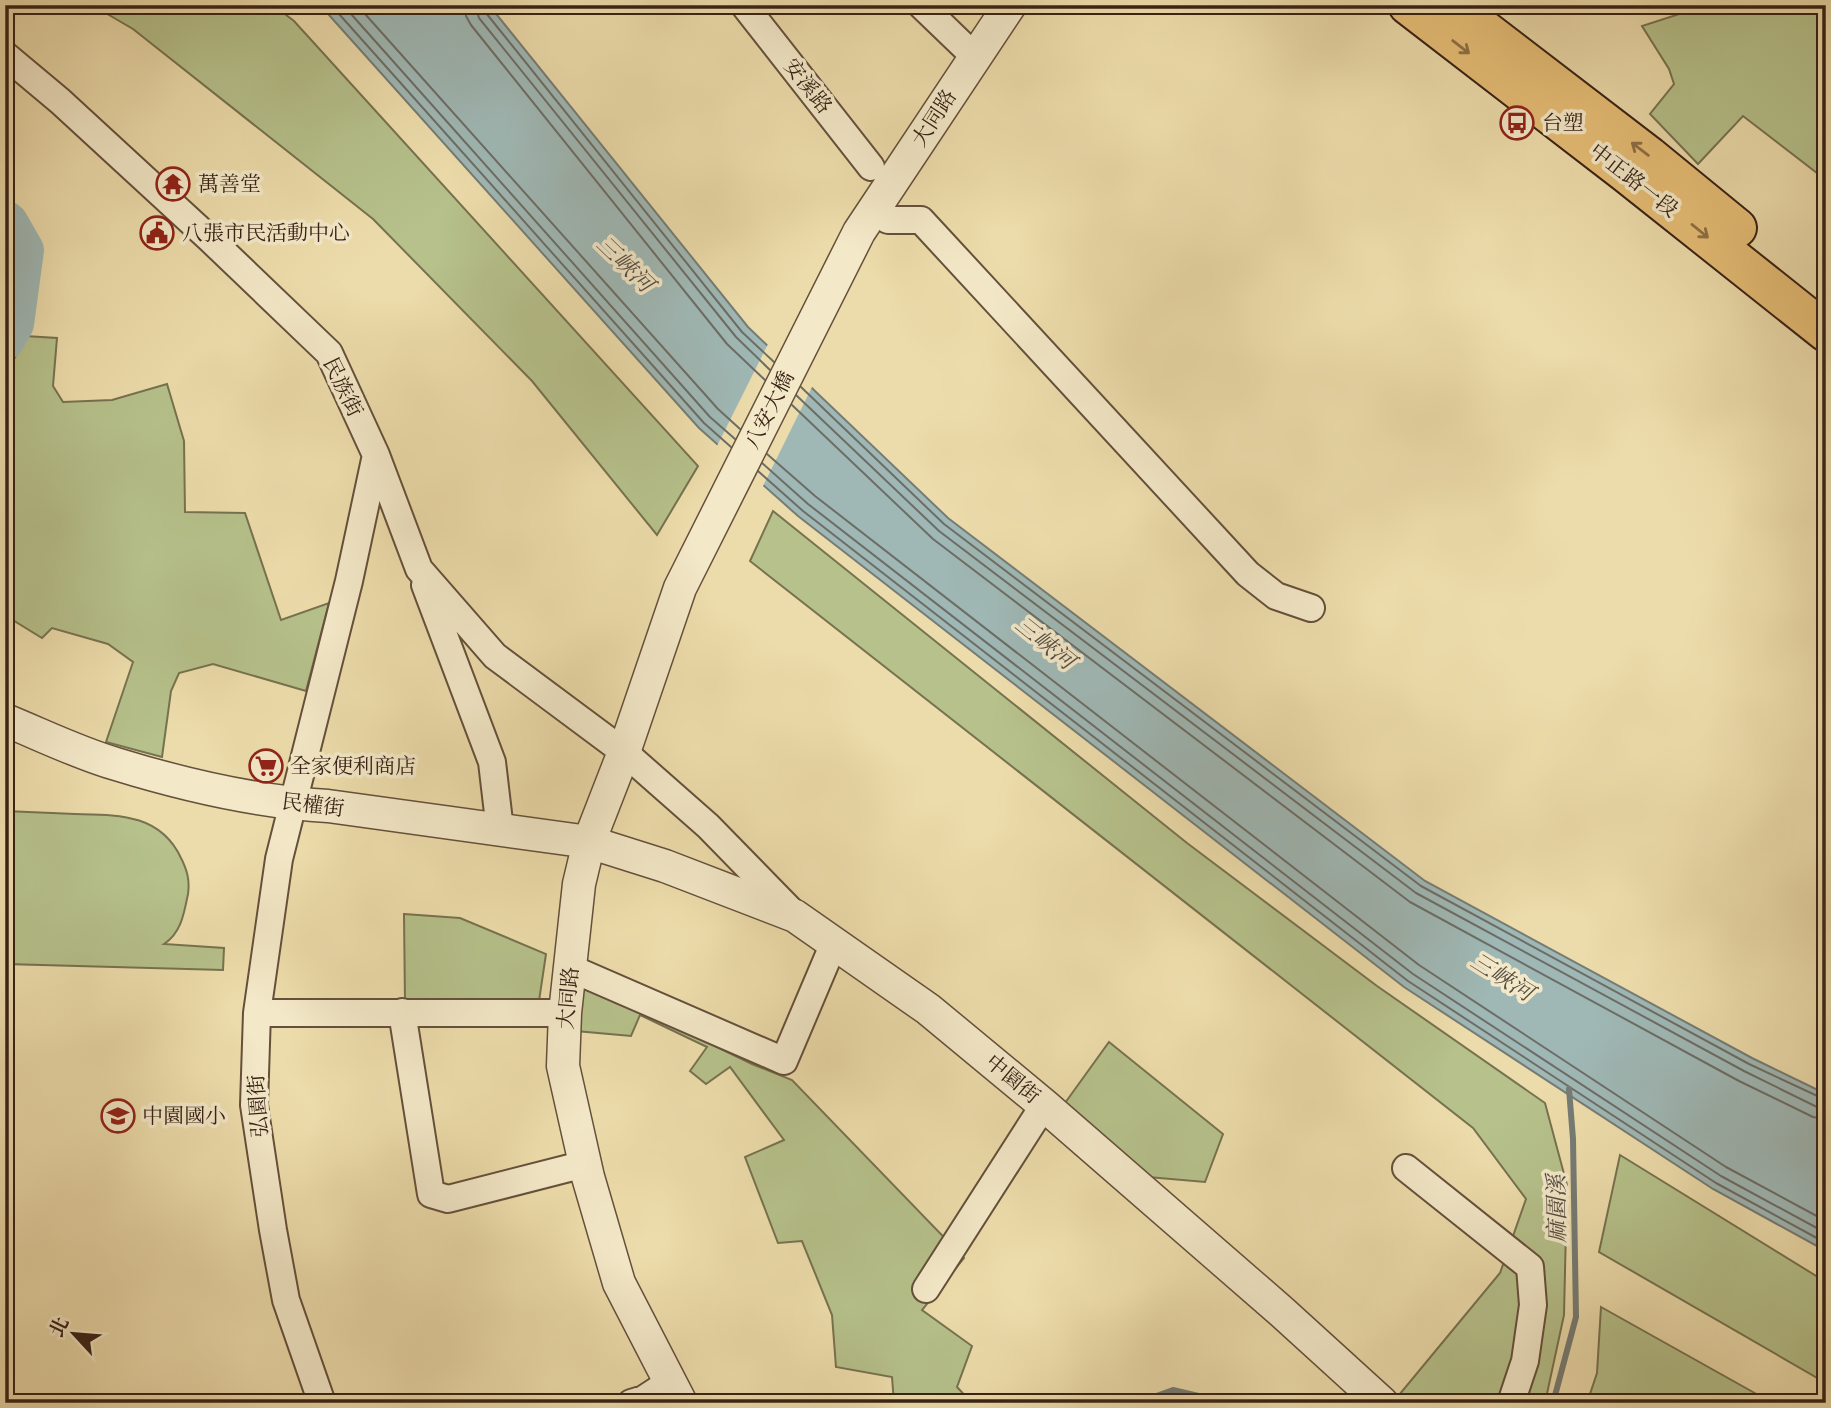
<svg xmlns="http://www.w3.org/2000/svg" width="1831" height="1408" viewBox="0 0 1831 1408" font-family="'IM FELL French Canon','Noto Serif TC',serif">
	<rect width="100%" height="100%" fill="#eddcab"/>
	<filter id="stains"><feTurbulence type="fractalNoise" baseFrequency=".00286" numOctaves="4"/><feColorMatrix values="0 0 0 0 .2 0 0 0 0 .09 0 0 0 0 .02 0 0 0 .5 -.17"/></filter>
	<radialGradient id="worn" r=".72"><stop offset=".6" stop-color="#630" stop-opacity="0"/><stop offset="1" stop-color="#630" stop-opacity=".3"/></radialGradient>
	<!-- green -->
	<path fill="#b6c18b" stroke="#777250" stroke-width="2" d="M92 5H273L294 21 698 466 657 535 532 381 373 219 133 29Z
		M1707 5H1826V180L1743 116 1698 164 1650 114 1674 84 1669 69 1642 26Z
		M25 336 57 338 53 386 63 402 112 400 167 384 184 441 185 512 245 513 281 620 329 603 306 691 213 664 179 673 171 691 162 757 106 742 133 662 108 644 52 628 42 638 11 619H5V378Z
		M773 511 1187 843 1377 986 1545 1103 1567 1185 1564 1315 1545 1403H1407L1399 1395 1500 1273 1526 1199 1473 1128 750 561Z
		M5 811C28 812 52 813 75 814 117 815 160 813 181 858 187 870 190 880 188 894 184 914 181 933 164 944L224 948 223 970 5 964Z
		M404 914 460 918 546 954 539 1001H405Z
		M577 979 752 1064 792 1080 964 1258 922 1310 972 1346 957 1387 972 1403H894L892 1377 836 1367 832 1315 802 1241 778 1243 745 1157 784 1140 730 1067 706 1084 690 1071 707 1047 640 1015 631 1036 576 1031Z
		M1109 1042 1223 1134 1205 1182 1148 1177 1065 1103Z
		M1620 1155 1826 1282V1383L1599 1252Z
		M1601 1307 1760 1396 1755 1403H1587L1597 1373Z"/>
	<!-- water -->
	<path fill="#9fb8b5" stroke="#767c75" stroke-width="2" d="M320 5H489L748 327 948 518 1425 881 1752 1058 1826 1094V1251L1713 1189 1404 987 798 516 699 428Z"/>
	<!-- pier -->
	<path fill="#eddcab" d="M769 342 813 385 762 488 716 448Z"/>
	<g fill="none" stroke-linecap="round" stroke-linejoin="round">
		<!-- shore -->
		<path stroke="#6c6d66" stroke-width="2" d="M331 5 704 423 731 447
			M343 5 710 417 735 439
			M357 5 718 409 740 429
			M465 5 466 16 471 25 727 344 765 380
			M475 5 479 18 736 337 770 370
			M484 5 486 13 742 332 774 362
			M801 387 944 524 1421 886 1749 1064 1826 1100
			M796 395 939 531 1416 893 1744 1071 1817 1107 1826 1109
			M792 405 933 539 1410 902 1739 1081 1813 1117 1826 1119
			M767 454 815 496 1419 965 1726 1167 1826 1221
			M762 463 808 504 1413 974 1721 1176 1826 1233
			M758 471 803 511 1408 981 1716 1183 1826 1243"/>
		<!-- stream -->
		<path stroke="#767c75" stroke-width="6" d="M1137 1403 1173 1390 1228 1403
			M1553 1403 1576 1317 1573 1139 1569 1089"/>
		<!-- river -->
		<path stroke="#9fb8b5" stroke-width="38" d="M5 219 9 222 25 250 15 324 5 341"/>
		<defs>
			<path id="minor" d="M744 5 871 167
				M921 5 974 56
				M5 55 60 101 211 240 329 353 376 455 349 581 279 859 257 1013 254 1105 273 1230 286 1300 322 1403
				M888 220H921L1248 574 1276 596 1311 608
				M376 455 419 569 495 656 624 752 708 826 794 914
				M425 585 492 762 500 830
				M570 968 784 1061 834 943
				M402 1012 431 1194 448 1199 585 1164
				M257 1013H565
				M1406 1168 1530 1267 1533 1305 1525 1361 1511 1403
				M926 1289 1044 1105
				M631 1403 644 1399 670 1382"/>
			<path id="tertiary" d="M5 720C42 735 78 753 116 764 184 785 257 802 328 806L589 842 665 866 795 916 928 1009 1044 1105 1282 1312 1382 1403
				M681 1403 619 1283 588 1177 563 1066 565 1013 579 884 589 842 624 752 680 588 859 232 1010 5"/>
			<path id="primary" d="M1408 5 1626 173 1826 332
				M1452 5 1649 156 1737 228"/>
		</defs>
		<!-- minor casing -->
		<use href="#minor" stroke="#65503b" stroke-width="30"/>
		<!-- tertiary casing -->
		<use href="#tertiary" stroke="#65503b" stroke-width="35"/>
		<!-- primary casing -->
		<use href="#primary" stroke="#382216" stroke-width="42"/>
		<!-- minor -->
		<use href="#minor" stroke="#f3e8c8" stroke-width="26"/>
		<!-- tertiary -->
		<use href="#tertiary" stroke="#f3e8c8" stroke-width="32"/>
		<!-- primary -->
		<use href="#primary" stroke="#e6be76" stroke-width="38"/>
	</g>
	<!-- one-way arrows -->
	<defs><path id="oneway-shaft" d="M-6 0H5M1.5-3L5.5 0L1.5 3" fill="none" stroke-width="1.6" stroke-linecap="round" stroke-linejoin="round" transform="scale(1.75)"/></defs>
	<g stroke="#8f7046">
		<use href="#oneway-shaft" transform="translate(1461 47) rotate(38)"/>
		<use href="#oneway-shaft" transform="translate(1640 149) rotate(-143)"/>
		<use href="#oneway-shaft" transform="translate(1700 231) rotate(39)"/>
	</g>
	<!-- icons -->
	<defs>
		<symbol id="bus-ring" viewBox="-11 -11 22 22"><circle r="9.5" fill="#f3e8c8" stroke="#8f2418" stroke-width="1.5"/><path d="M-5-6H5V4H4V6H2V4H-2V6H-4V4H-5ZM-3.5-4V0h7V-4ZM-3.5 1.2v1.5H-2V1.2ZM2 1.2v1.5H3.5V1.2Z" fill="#8f2418"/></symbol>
		<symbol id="temple-ring" viewBox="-11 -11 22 22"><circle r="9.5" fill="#f3e8c8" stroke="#8f2418" stroke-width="1.5"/><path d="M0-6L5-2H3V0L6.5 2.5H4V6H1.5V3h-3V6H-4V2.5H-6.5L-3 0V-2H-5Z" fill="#8f2418"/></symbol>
		<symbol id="civic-ring" viewBox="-11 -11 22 22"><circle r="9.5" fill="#f3e8c8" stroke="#8f2418" stroke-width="1.5"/><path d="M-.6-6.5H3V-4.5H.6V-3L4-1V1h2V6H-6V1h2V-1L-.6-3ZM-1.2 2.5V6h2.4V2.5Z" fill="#8f2418"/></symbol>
		<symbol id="supermarket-ring" viewBox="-11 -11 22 22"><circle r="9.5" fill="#f3e8c8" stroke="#8f2418" stroke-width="1.5"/><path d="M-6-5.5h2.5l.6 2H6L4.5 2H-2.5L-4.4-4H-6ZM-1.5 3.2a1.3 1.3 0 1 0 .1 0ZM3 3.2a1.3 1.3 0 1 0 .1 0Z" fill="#8f2418"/></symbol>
		<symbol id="school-ring" viewBox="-11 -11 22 22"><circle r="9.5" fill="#f3e8c8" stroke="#8f2418" stroke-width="1.5"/><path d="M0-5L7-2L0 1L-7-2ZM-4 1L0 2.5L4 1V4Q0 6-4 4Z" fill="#8f2418"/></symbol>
	</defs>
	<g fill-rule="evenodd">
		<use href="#bus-ring" x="1498" y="104" width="38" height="38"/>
		<use href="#temple-ring" x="154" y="165" width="38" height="38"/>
		<use href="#civic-ring" x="138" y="214" width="38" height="38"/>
		<use href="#supermarket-ring" x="247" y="747" width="38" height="38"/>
		<use href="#school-ring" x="99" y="1097" width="38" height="38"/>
	</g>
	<g text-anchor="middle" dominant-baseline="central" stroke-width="7" stroke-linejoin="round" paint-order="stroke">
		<!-- street labels -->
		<g font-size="21" fill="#382216" stroke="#f3e8c8">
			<text transform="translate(808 86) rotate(52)">安溪路</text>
			<text transform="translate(934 118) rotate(-57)">大同路</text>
			<text transform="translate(1634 180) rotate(38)">中正路一段</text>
			<text transform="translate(343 387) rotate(64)">民族街</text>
			<text transform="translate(769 410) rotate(-63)">八安大橋</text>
			<text transform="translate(313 805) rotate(7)">民權街</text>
			<text transform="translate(568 998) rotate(-85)">大同路</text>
			<text transform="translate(1013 1079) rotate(40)">中園街</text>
			<text transform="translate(258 1106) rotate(-94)">弘園街</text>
		</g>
		<!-- poi labels -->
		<g font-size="21" fill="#382216" stroke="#f3e8c8" text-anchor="start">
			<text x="1542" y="123">台塑</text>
			<text x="198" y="184">萬善堂</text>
			<text x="182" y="233">八張市民活動中心</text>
			<text x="290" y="766">全家便利商店</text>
			<text x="142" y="1116">中園國小</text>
		</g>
		<!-- water labels -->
		<g font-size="23" font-style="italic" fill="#574f46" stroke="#f3e8c8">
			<text transform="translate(625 264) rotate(44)">三峽河</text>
			<text transform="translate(1045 643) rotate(39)">三峽河</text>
			<text transform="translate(1502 977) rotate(32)">三峽河</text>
			<text transform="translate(1557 1209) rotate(-91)">麻園溪</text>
		</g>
	</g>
	<!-- margin -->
	<rect width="1831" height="1408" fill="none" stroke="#eddcab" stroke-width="28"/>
	<rect x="7" y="7" width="1817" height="1394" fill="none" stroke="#382216" stroke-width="3.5"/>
	<rect x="14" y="14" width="1803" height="1380" fill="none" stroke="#382216" stroke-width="2"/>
	<!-- north arrow -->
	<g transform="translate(74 1334) rotate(296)" stroke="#f3e8c8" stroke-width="5" paint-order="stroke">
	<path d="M0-5L12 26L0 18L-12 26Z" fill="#382216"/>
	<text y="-10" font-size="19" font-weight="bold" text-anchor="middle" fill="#382216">北</text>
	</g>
	<rect width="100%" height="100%" filter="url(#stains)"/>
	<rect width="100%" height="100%" fill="url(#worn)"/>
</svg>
